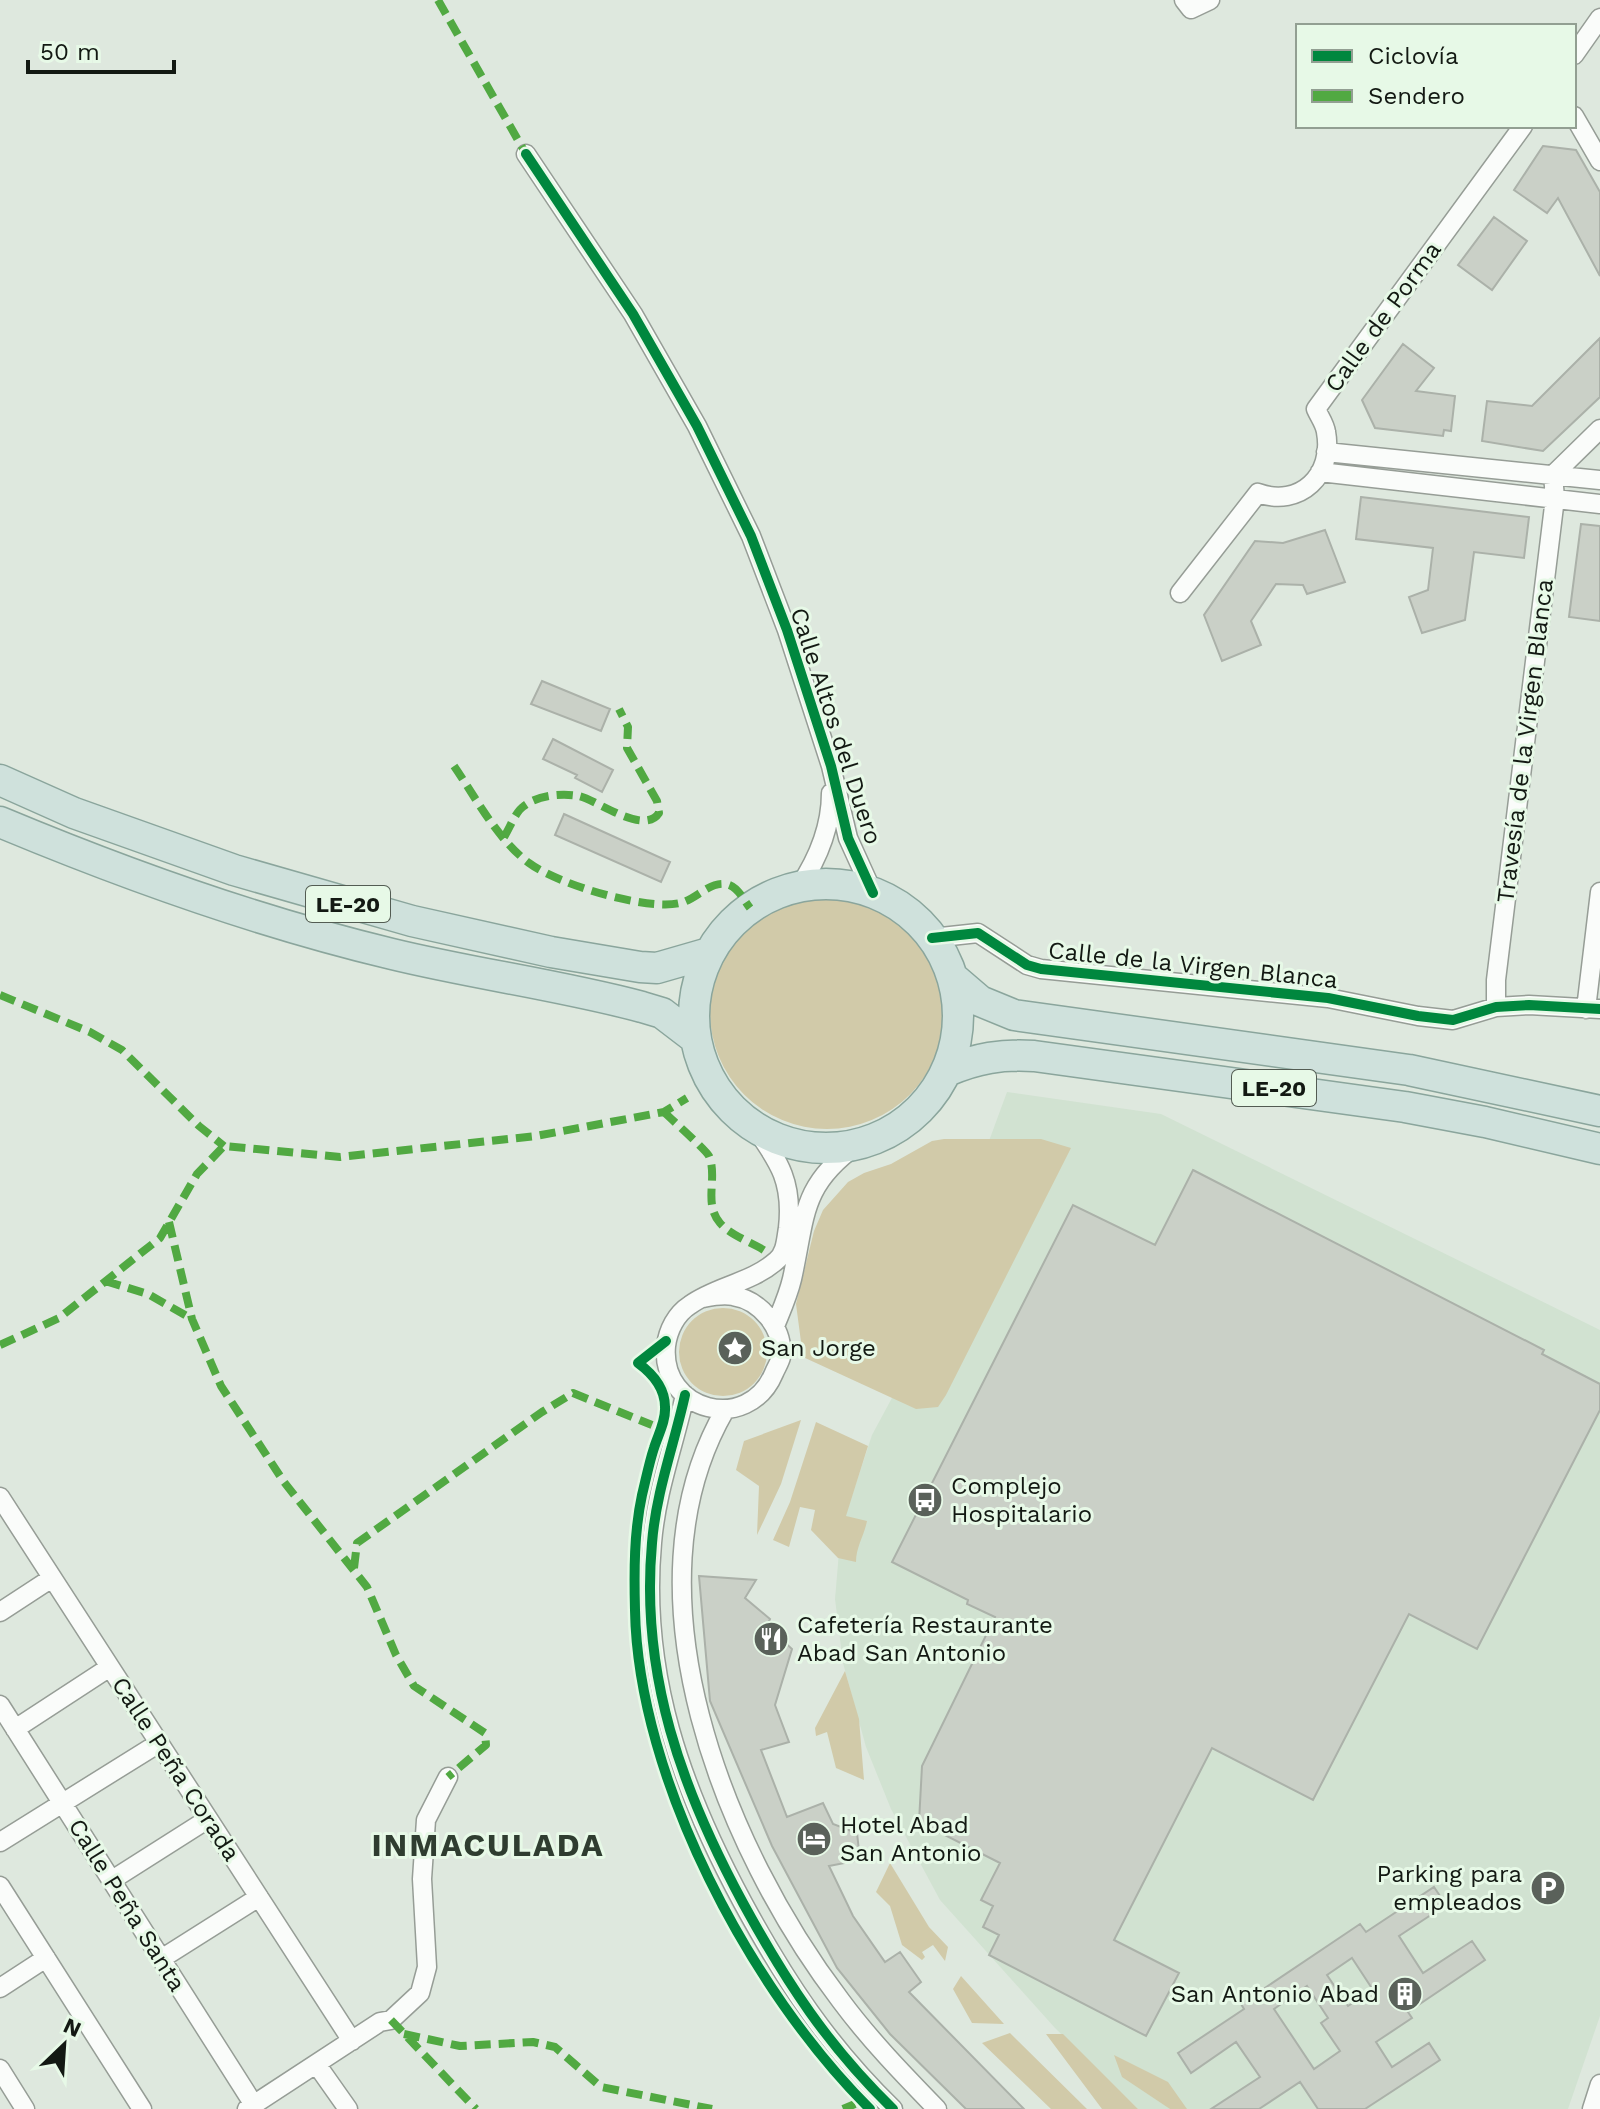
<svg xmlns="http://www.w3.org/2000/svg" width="1600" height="2109" viewBox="0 0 1600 2109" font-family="'Work Sans',sans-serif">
	<rect width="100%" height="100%" fill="#dee8de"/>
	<!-- built -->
	<path fill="#d1e2d1" d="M1007 1092 1161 1114 1600 1330V2016L1568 2109H1138L1055 2028 940 1900 891 1809 866 1747 843 1663 835 1599 841 1529 872 1435 900 1383Z"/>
	<!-- green -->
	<path fill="#d1caa9" d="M710 1012a117 117 0 1 1 234 0a117 117 0 1 1-234 0Z
		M944 1139H1041L1071 1148 946 1395 938 1407 916 1409 803 1357 796 1304 814 1231 823 1210 848 1182 864 1173 891 1164 932 1141Z
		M679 1352a44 44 0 1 1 88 0a44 44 0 1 1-88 0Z
		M801 1420 781 1484 757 1535 759 1486 736 1470 744 1441Z
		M816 1422 868 1446 846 1516 867 1521C864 1536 856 1547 856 1562L838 1558 811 1530 815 1510 800 1507 789 1547 773 1540 790 1502Z
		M845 1671 859 1719 864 1780 836 1768 827 1732 816 1736 815 1728Z
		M890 1863 929 1927 948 1947 945 1961 933 1945 922 1952 925 1957 922 1960 902 1945 890 1906 876 1892Z
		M961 1976 1004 2024 972 2023 953 1989Z
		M1010 2033 1087 2109H1051L982 2043Z
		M1046 2034H1063L1138 2109H1102Z
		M1114 2055 1168 2082 1187 2109H1170L1122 2077Z"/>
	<!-- building -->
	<path fill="#cad0c7" stroke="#abb1a9" stroke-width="2" fill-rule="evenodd" d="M1543 146 1576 150 1600 192V276L1558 198 1547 213 1514 190Z
		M1494 217 1527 241 1492 290 1458 265Z
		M1600 338V397L1543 451 1482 441 1487 401 1532 406Z
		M1403 344 1434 368 1416 391 1455 396 1451 431 1444 430 1443 436 1375 428 1362 400Z
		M1361 497 1529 517 1524 558 1474 552 1465 620 1422 633 1409 597 1428 590 1433 548 1356 539Z
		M1581 524 1600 526V621L1569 617Z
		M1325 530 1345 582 1307 594 1303 585 1276 584 1251 621 1261 645 1222 661 1204 615 1255 541 1283 543Z
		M542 681 610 709 601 731 531 704Z
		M553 739 613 770 602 792 575 778 577 775 543 759Z
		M564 814 670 862 661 882 555 835Z
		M1193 1170 1544 1350 1542 1354 1600 1384V1410L1477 1649 1409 1614 1313 1800 1212 1748 1114 1940 1179 1973 1146 2036 989 1955 999 1935 983 1927 993 1906 981 1900 1000 1863 919 1822 922 1766 995 1617 967 1604 968 1600 892 1562 1073 1205 1155 1245Z
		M699 1576 756 1580 745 1598 770 1619 767 1626 792 1649 775 1705 789 1742 761 1750 787 1817 823 1803 833 1824 857 1833 860 1860 829 1866 853 1916 885 1962 900 1952 921 1982 909 1992 1024 2109H966L890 2034 837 1968 772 1846 710 1701Z
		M1434 1887 1446 1905 1399 1936 1423 1973 1472 1941 1485 1960 1408 2012 1412 2018 1376 2042 1392 2067 1429 2043 1440 2060 1365 2109H1318L1300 2082 1259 2109H1211L1260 2077 1236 2042 1191 2073 1178 2053 1244 2009 1241 2004 1360 1924 1366 1932ZM1352 1958 1373 1990 1348 2006 1327 1975ZM1307 1986 1328 2018 1321 2023 1340 2051 1314 2069 1274 2009Z"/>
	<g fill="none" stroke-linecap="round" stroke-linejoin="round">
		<defs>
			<path id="minor" d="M1184 0 1191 9 1210 0
				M1574 55 1600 18
				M1574 116 1600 161
				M526 154 633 314 697 426 751 536 787 630 831 766 848 838 873 893
				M1326 452 1600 480
				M1320 472 1600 504
				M1180 593 1258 493C1300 508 1334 475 1326 432 1325 424 1319 416 1316 409L1523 126
				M799 887C817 860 831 827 831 793
				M932 938 978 933 1027 965 1041 969 1328 998 1418 1016 1453 1020 1496 1007 1529 1005 1600 1009
				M1496 1007V980L1555 498 1553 475 1600 429
				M1586 1009 1600 892
				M703 1298C713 1296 722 1294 733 1296 760 1300 784 1328 781 1357 780 1362 776 1368 774 1373 748 1435 660 1411 666 1346 668 1330 676 1314 690 1305 716 1286 751 1283 776 1261 786 1253 786 1239 788 1228 793 1183 780 1163 755 1128
				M775 1326C781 1311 788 1296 792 1279 806 1217 800 1186 857 1145
				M685 1395C674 1445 656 1492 652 1543 640 1675 682 1790 743 1903 786 1982 828 2046 893 2109
				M725 1410C620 1591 725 1849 841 2001 870 2040 903 2074 937 2109
				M0 1497 352 2041
				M0 1612 52 1578
				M0 1705 254 2105
				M15 1729 110 1667
				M0 1842 159 1743
				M112 1880 208 1819
				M0 1886 142 2109
				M161 1959 259 1897
				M0 1988 46 1958
				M317 2065 348 2109
				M0 2069 25 2109
				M247 2109 380 2022 391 2020 420 1993 427 1967 422 1879 426 1820 448 1777
				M1592 2109 1600 2084"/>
			<path id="trunk" d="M0 780 74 813 234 870 412 921 551 952 640 967 657 968 709 953
				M0 822C127 875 258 922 392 954 474 974 560 985 642 1007L662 1013 696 1039
				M694 1016a132 132 0 1 1 264 0a132 132 0 1 1-264 0Z
				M952 977 980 1001 1014 1015 1409 1070 1600 1111
				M947 1071C977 1058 1002 1054 1034 1056L1405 1107 1485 1122 1600 1149"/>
		</defs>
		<!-- minor casing -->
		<use href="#minor" stroke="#969d96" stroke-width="21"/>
		<!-- trunk casing -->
		<use href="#trunk" stroke="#8aa59c" stroke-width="33"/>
		<!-- minor -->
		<use href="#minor" stroke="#fafcfa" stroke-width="18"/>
		<!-- trunk -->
		<use href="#trunk" stroke="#cfe1dc" stroke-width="30"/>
		<!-- quiet -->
		<path stroke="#51a942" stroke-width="8" stroke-dasharray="16 8" stroke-linecap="butt" d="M438 0 526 154
			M454 766C476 798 497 839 529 863 557 884 646 911 680 903 695 900 709 882 725 884 737 885 743 899 750 908
			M504 837C510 828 515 812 524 806 538 795 562 793 579 796 597 800 644 836 659 813L657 801 627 748 628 727 619 709
			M0 995 90 1032 122 1050 199 1126 224 1146
			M664 1112C671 1119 706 1150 709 1156 718 1178 703 1203 720 1223 732 1237 753 1242 768 1253
			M169 1222 192 1319 221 1386 284 1482 367 1587 396 1655 414 1686 485 1733 486 1745 448 1777
			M105 1281 148 1294 192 1319
			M0 1345 59 1318 160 1238 197 1174 224 1146 340 1157 536 1136 664 1112 687 1098
			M354 1568 357 1543 542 1412 573 1393 652 1425
			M391 2020 476 2109
			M404 2034 460 2046 533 2042 555 2047 601 2087 712 2109
			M843 2109 855 2104"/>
		<defs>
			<path id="cycleway" d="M526 154 633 314 697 426 751 536 787 630 831 766 848 838 873 893
				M932 938 978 933 1027 965 1041 969 1328 998 1418 1016 1453 1020 1496 1007 1529 1005 1600 1009
				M666 1341 638 1363C653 1374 665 1388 665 1407 666 1421 658 1435 654 1448 649 1463 646 1479 642 1495 634 1532 634 1572 635 1610 638 1779 751 1991 870 2109
				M685 1395C674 1445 656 1492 652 1543 640 1675 682 1790 743 1903 786 1982 828 2046 893 2109"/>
		</defs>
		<!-- cycleway casing -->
		<use href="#cycleway" stroke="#e7f9e7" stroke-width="15"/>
		<!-- cycleway -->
		<use href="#cycleway" stroke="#00873e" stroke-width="10"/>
	</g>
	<!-- icons -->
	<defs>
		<symbol id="sight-disc" viewBox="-11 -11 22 22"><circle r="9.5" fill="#5a615a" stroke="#e7f9e7"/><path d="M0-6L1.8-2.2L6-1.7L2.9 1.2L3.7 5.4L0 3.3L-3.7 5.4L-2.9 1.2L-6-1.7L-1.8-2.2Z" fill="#fff"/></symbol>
		<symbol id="bus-disc" viewBox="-11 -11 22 22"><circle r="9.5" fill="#5a615a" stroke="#e7f9e7"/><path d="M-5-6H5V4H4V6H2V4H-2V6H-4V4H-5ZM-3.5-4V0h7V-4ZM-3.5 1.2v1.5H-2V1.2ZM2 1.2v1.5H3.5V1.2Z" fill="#fff"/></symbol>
		<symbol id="restaurant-disc" viewBox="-11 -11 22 22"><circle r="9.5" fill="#5a615a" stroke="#e7f9e7"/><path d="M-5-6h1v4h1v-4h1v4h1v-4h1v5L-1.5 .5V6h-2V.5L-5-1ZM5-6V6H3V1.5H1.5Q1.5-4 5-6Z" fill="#fff"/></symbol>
		<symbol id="hotel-disc" viewBox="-11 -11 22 22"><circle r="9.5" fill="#5a615a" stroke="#e7f9e7"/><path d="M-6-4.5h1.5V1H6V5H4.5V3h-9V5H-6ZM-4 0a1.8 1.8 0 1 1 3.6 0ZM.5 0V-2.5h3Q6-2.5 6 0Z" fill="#fff"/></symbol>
		<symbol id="parking-disc" viewBox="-11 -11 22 22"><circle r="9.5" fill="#5a615a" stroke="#e7f9e7"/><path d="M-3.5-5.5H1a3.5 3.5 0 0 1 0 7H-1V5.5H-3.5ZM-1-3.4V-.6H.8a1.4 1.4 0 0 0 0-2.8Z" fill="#fff"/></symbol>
		<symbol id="building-disc" viewBox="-11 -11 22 22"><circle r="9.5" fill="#5a615a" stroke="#e7f9e7"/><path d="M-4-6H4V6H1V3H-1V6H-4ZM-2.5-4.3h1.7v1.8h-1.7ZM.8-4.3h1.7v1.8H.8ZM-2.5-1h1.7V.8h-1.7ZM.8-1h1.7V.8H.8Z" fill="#fff"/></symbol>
	</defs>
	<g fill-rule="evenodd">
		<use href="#sight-disc" x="715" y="1328" width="40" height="40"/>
		<use href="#bus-disc" x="905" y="1480" width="40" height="40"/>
		<use href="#restaurant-disc" x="751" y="1619" width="40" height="40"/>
		<use href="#hotel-disc" x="794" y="1819" width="40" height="40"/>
		<use href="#parking-disc" x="1528" y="1868" width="40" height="40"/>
		<use href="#building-disc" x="1385" y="1974" width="40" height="40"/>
	</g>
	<g text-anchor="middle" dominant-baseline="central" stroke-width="6" stroke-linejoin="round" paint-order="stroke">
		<!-- shield labels -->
		<g fill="#e7f9e7" stroke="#535c53" stroke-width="2">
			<rect x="306" y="886" width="84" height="36" rx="6"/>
			<rect x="1232" y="1070" width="84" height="36" rx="6"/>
		</g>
		<g font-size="22" font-weight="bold" fill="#131913">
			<text x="348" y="904">LE-20</text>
			<text x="1274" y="1088">LE-20</text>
		</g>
		<!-- street labels -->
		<g font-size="24" fill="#131913" stroke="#e7f9e7">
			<text transform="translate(1383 317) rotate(-54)">Calle de Porma</text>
			<text transform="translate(836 726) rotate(72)">Calle Altos del Duero</text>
			<text transform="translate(1525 741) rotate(-83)">Travesía de la Virgen Blanca</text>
			<text transform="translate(1193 965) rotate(6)">Calle de la Virgen Blanca</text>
			<text transform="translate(176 1769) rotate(57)">Calle Peña Corada</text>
			<text transform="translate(127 1905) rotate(58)">Calle Peña Santa</text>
		</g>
		<!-- poi labels -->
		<g font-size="24" fill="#131913" stroke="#e7f9e7" text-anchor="start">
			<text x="761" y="1348">San Jorge</text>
			<text x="951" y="1486">Complejo<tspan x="951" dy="28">Hospitalario</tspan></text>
			<text x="797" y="1625">Cafetería Restaurante<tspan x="797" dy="28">Abad San Antonio</tspan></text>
			<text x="840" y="1825">Hotel Abad<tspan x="840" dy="28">San Antonio</tspan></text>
			<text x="1522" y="1874" text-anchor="end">Parking para<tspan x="1522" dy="28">empleados</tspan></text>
			<text x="1379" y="1994" text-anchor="end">San Antonio Abad</text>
		</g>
		<!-- district labels -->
		<g font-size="32" font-weight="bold" letter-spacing="2" fill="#2f3d30" stroke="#e7f9e7">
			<text x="488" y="1845">INMACULADA</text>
		</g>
	</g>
	<!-- legend -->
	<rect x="1296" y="24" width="280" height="104" fill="#e7f9e7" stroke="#929f92" stroke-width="2"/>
	<rect x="1312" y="50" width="40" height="12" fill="#00873e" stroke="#929f92" stroke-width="2"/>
	<text x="1368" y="64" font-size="24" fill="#131913">Ciclovía</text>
	<rect x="1312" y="90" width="40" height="12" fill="#51a942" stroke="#929f92" stroke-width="2"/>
	<text x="1368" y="104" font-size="24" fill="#131913">Sendero</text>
	<!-- north arrow -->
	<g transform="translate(64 2045) rotate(25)" stroke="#e7f9e7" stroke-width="6" paint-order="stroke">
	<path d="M0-6L14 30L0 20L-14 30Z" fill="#131913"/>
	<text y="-12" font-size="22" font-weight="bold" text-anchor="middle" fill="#131913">N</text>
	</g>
	<!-- scale -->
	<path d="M28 60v12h146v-12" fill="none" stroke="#131913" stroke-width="4"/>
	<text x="40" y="60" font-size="24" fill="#131913" stroke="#e7f9e7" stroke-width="6" paint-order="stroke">50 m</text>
</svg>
